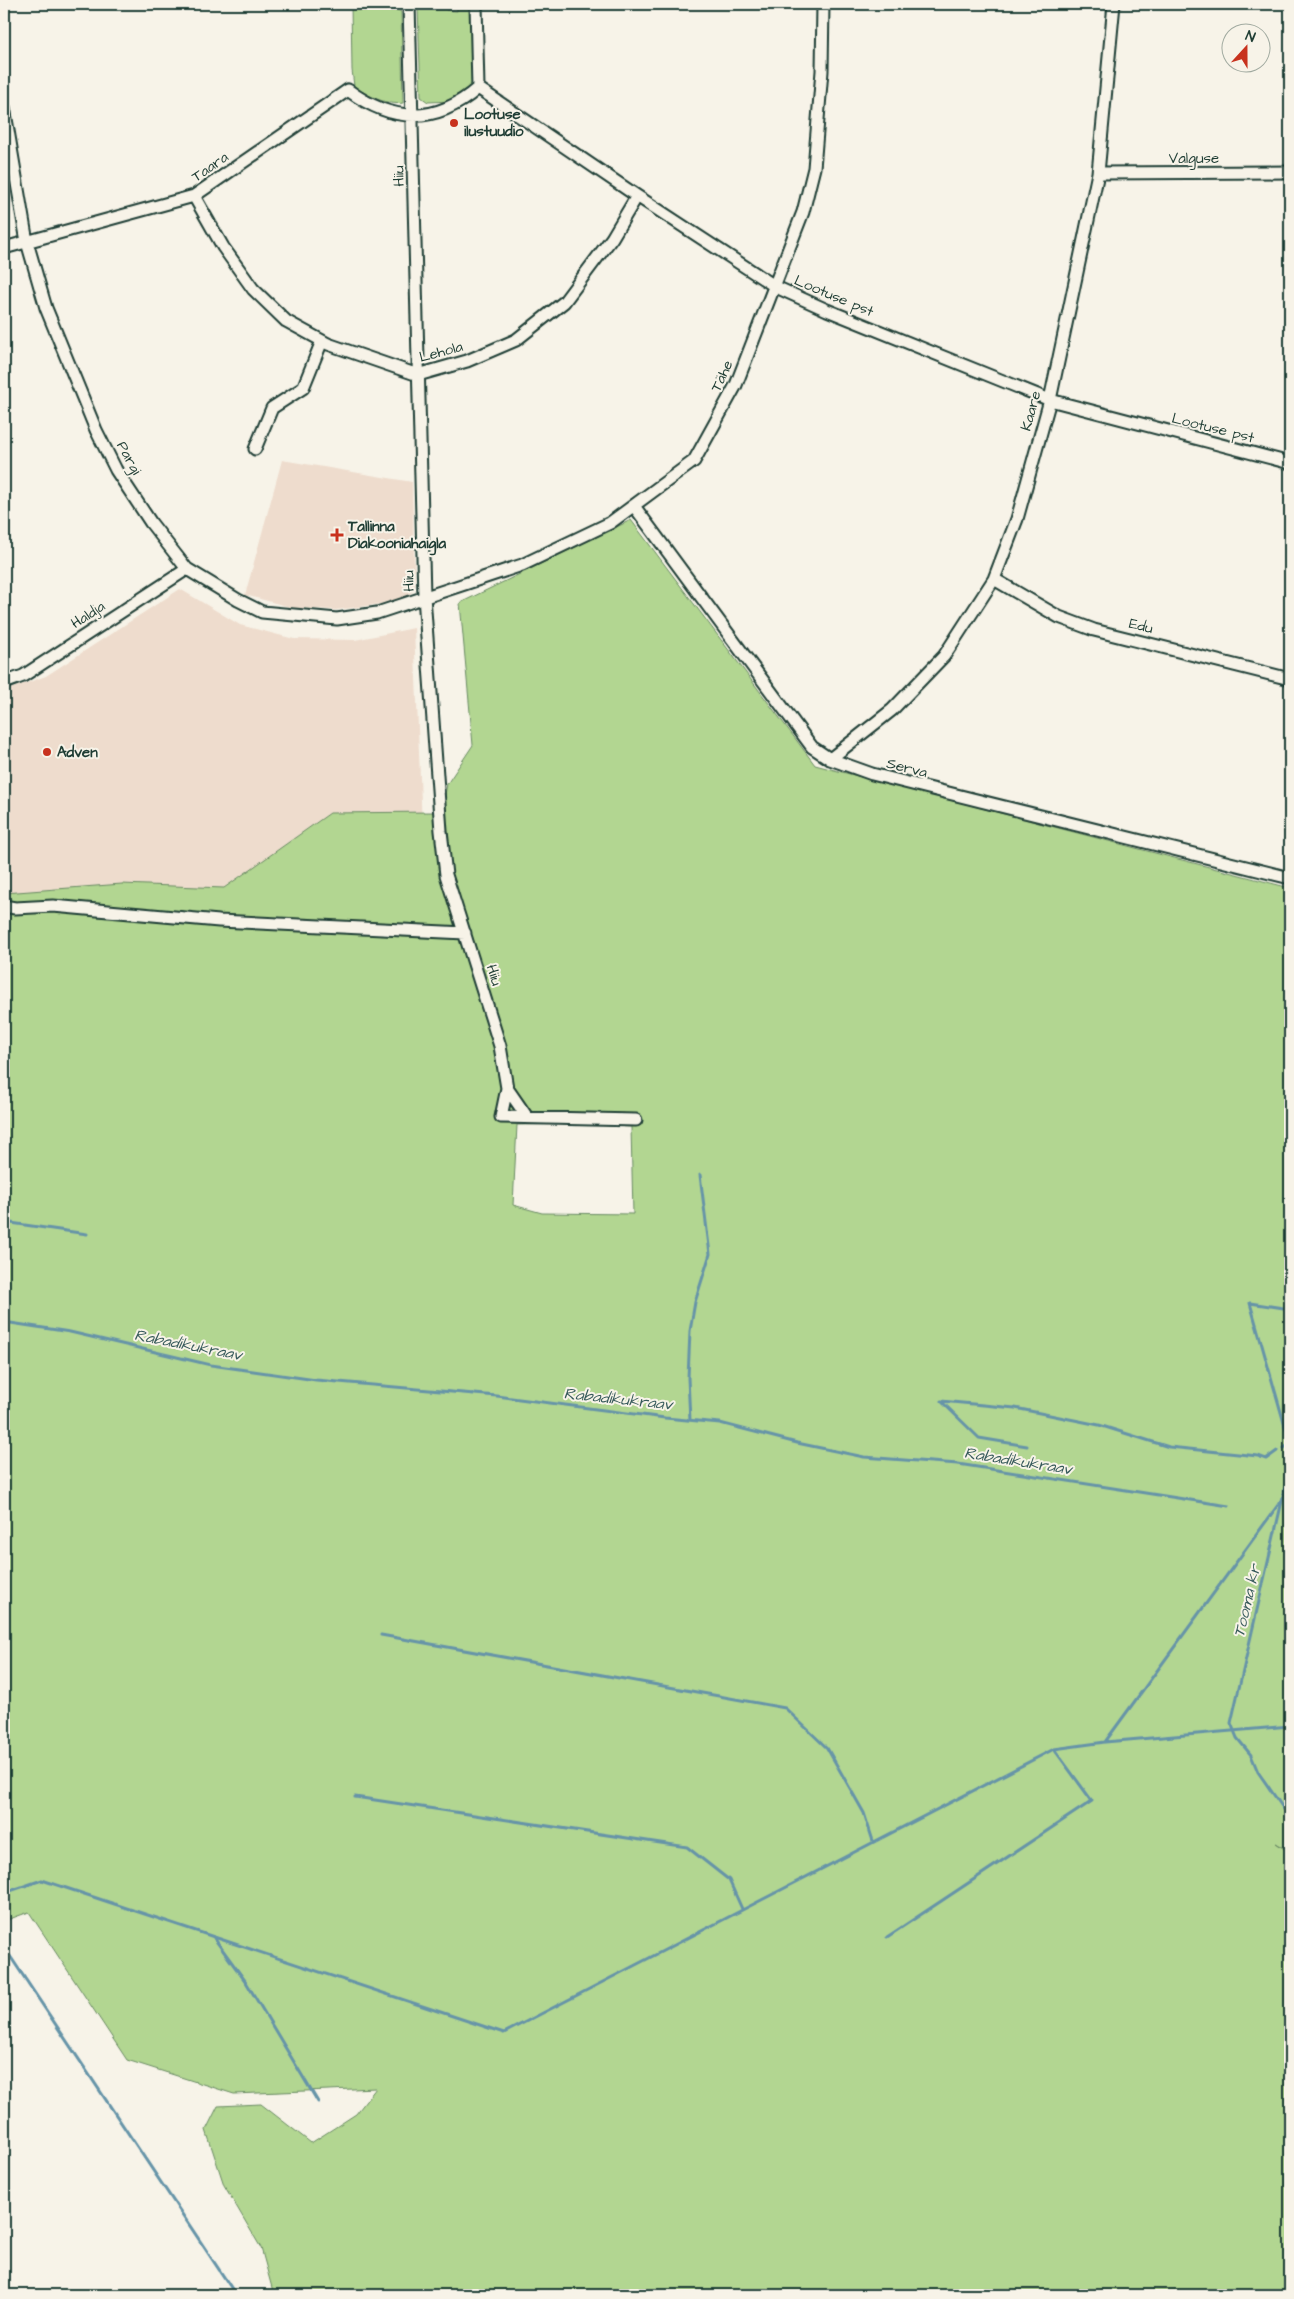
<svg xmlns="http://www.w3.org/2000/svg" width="1294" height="2299" viewBox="0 0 1294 2299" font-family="'Architects Daughter',sans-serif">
	<rect width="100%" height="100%" fill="#f7f3e8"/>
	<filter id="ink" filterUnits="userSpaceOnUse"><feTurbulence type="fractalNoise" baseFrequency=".02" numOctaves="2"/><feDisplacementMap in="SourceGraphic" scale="10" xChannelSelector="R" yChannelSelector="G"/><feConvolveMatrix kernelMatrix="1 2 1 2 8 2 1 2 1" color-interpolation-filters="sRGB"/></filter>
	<g filter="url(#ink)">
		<!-- built -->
		<path fill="#eedccd" d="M282 460 412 482 415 588 403 601 336 610 294 608 245 595Z
			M180 589 240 625 294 639 355 640 414 628 426 926 4 897V691L46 676Z"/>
		<!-- green -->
		<path fill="#b2d691" stroke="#688a62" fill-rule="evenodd" d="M351 4C367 5 388 1 401 12L403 103C388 106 366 95 354 86L352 70Z
			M422 4H446V10L457 11V4H471L473 85 453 101 428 102 421 97 418 7Z
			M631 520 815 765 1290 888V1851L1276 1843 1290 1853V2295H274L261 2248 224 2185 206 2130 218 2106 261 2104 311 2143 356 2114 376 2088 234 2094 127 2060 29 1912 4 1921V893L122 884 224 888 330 813 433 812 443 805 447 784 473 745 460 603ZM577 1124 631 1127 633 1214 542 1213 513 1205 517 1125Z"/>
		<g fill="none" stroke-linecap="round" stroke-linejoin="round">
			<!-- stream -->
			<path stroke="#6694a8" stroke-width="3" d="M4 1222 87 1234
				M1290 1309 1250 1303 1290 1444
				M4 1322 70 1332 211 1365 316 1380 497 1396 665 1418 720 1423 797 1443 864 1457 958 1464 1229 1506
				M690 1420 688 1378 690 1331 695 1302 710 1254 700 1175
				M1027 1446 979 1438 941 1401 1015 1408 1099 1425 1169 1447 1258 1456 1266 1459 1277 1451
				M1284 1448 1290 1444
				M1290 1475H1288L1231 1723 1237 1738 1251 1755 1258 1772 1290 1818
				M381 1635 785 1708 827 1748 864 1813 873 1841
				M1105 1742 1281 1501
				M355 1797 687 1847 729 1880 742 1909
				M4 1893 42 1880 504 2033 1054 1749 1105 1742 1290 1726
				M887 1937 1092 1801 1054 1749
				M214 1938 246 1982 318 2102
				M4 1947 236 2295"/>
			<defs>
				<path id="minor" d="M409 4 424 596 441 831 446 875 500 1046 507 1088 501 1117 636 1120
					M476 4 478 88
					M478 88 637 196 776 287 827 310 1050 400 1290 463
					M4 107 27 242 46 308 96 430 116 470 151 523 187 569 238 600 262 612 337 619 377 613 522 565 610 523 694 461 736 385 803 212 814 168 822 71 823 4
					M1098 173 1290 172
					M194 196 223 247 253 289 286 321 328 344 418 375 467 361 516 340 564 302 612 238 637 196
					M4 248 194 196 348 90C392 123 436 125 478 88
					M255 449 272 408 303 388 322 341
					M634 506 812 747 830 759 872 774 1290 878
					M994 579 1059 617 1094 630 1290 679
					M4 683 23 676 187 569
					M830 759 892 710 944 656 994 579 1017 519 1050 400 1098 173 1114 4
					M4 906 15 908 53 906 219 921 465 933
					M507 1088 527 1117"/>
			</defs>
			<!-- minor casing -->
			<use href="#minor" stroke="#1f3d34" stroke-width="15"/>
			<!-- minor -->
			<use href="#minor" stroke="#f7f3e8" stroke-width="11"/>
		</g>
	</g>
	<!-- markers -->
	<g fill="#c8321e" stroke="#f7f3e8" stroke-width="2">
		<circle cx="454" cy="123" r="5"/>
		<path d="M334.5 527.5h5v5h5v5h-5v5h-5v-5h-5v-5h5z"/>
		<circle cx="47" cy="752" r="5"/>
	</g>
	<g text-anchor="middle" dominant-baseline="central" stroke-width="4" stroke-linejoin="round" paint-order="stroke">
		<!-- poi labels -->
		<g font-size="15" font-weight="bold" fill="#1f3d34" stroke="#f7f3e8" text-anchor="start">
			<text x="464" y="114">Lootuse<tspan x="464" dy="17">ilustuudio</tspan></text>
			<text x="348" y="526">Tallinna<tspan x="348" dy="17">Diakooniahaigla</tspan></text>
			<text x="57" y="752">Adven</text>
		</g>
		<!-- street labels -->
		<g font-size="15" fill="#1f3d34" stroke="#f7f3e8">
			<text x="1194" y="158">Valguse</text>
			<text transform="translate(210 167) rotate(-35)">Taara</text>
			<text transform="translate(399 176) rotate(-91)">Hiiu</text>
			<text transform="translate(834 296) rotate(23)">Lootuse pst</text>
			<text transform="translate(441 352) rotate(-15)">Lehola</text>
			<text transform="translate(722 376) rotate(-65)">Tähe</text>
			<text transform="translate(1031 411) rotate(-75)">Kaare</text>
			<text transform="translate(1213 428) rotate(14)">Lootuse pst</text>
			<text transform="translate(129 458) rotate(61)">Pargi</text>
			<text transform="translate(409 581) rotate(-92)">Hiiu</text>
			<text transform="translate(88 615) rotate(-33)">Haldja</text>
			<text transform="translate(1141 626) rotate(14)">Edu</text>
			<text transform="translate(907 768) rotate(14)">Serva</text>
			<text transform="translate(494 975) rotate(73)">Hiiu</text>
		</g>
		<!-- water labels -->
		<g font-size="16" font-style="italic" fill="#375a5b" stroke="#f7f3e8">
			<text transform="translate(188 1345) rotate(11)">Rabadikukraav</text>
			<text transform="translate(618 1399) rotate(6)">Rabadikukraav</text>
			<text transform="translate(1018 1461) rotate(9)">Rabadikukraav</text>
			<text transform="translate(1247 1601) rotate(-77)">Tooma kr</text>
		</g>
	</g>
	<!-- margin -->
	<rect width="1294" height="2299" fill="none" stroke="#f7f3e8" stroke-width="20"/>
	<rect x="10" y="10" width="1274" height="2279" fill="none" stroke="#1f3d34" stroke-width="2" filter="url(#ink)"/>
	<!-- north arrow -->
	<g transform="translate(1246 48) rotate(21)"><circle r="24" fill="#f7f3e8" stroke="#a1aaa0"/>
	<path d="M0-4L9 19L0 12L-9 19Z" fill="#c8321e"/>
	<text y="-8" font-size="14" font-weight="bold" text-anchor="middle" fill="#1f3d34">N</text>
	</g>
</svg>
